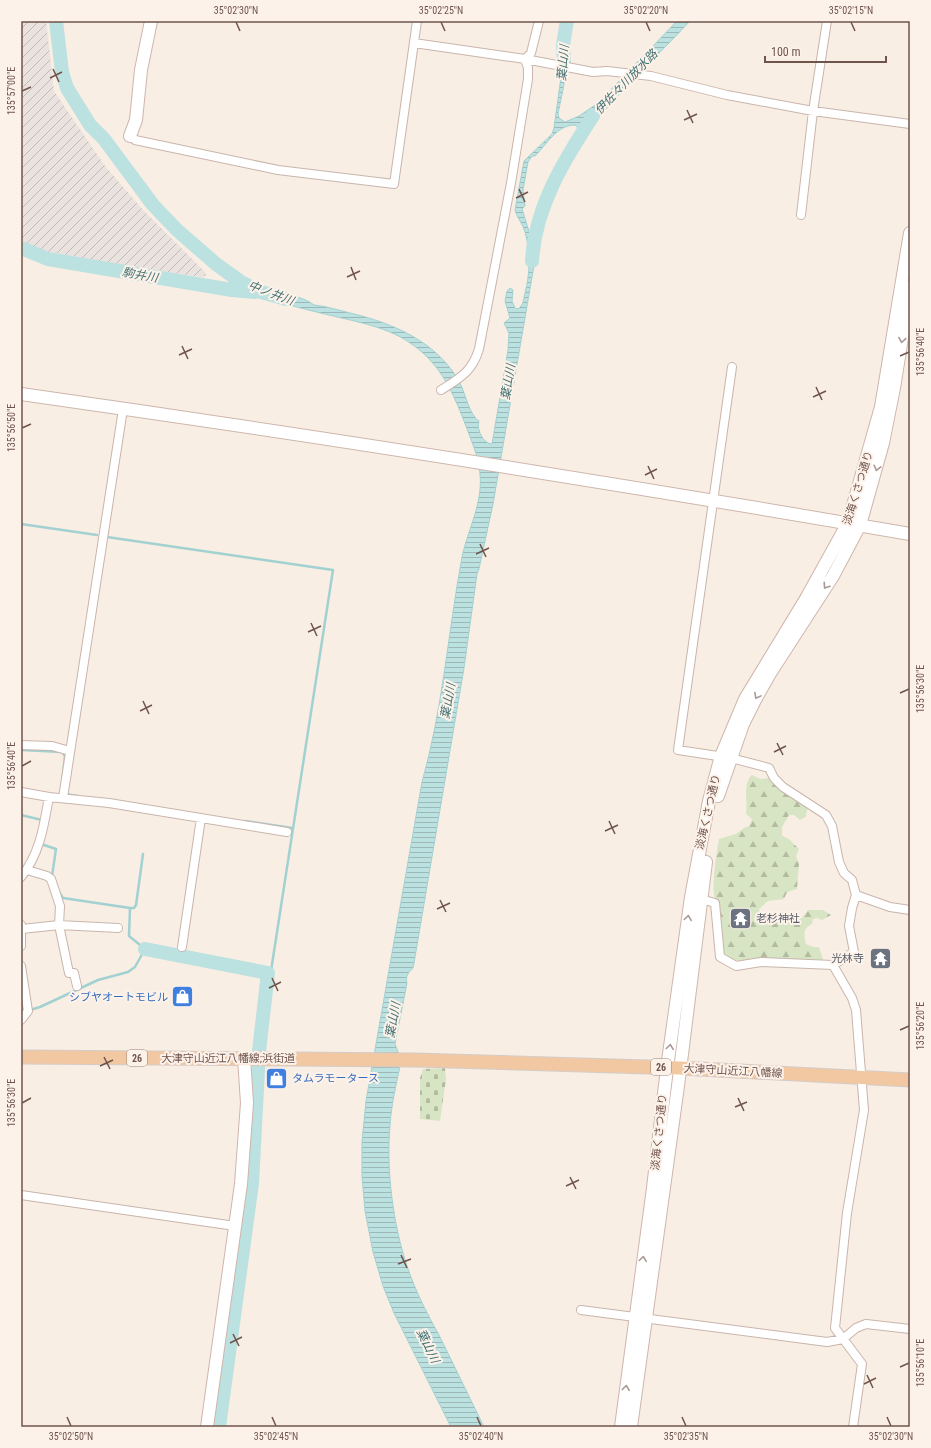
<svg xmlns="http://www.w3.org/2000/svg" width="931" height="1448" viewBox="0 0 931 1448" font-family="'Roboto Condensed','Noto Sans JP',sans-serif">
	<defs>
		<pattern id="industrial-furrows" width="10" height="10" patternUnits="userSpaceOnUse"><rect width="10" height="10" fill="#e9e2de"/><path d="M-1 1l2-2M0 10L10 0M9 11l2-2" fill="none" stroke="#c1bab6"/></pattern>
		<pattern id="forest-firs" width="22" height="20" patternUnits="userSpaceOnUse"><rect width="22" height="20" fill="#d7e5c4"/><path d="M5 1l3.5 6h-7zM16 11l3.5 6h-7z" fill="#b3bca1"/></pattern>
		<pattern id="cemetery-stones" width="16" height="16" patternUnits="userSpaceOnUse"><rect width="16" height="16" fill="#d7e5c4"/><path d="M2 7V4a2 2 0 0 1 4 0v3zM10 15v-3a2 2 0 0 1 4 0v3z" fill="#b3bca1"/></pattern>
		<pattern id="water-rules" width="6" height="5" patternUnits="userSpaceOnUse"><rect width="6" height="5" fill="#bbe1e0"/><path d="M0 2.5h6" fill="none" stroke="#9cb9b8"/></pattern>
	</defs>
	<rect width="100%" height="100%" fill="#f9eee4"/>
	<!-- industrial -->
	<path fill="url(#industrial-furrows)" d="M21 21H46L54 91 105 166 142 209 204 271 206 274 205 276 201 277 125 266 39 250 21 241Z"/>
	<!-- forest -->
	<path fill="url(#forest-firs)" d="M752 775 760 779 769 778 787 795 808 808 805 817 800 820 794 815H789L782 827V836L789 839 799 849 796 856 799 864 797 889 787 892 784 899 768 901 759 909 761 916 765 922H773L780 912C789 912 793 918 802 918L808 910H823L831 915 822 920 817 918 813 919 812 924C802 930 804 934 806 944L813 947H819L823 959 821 962 740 961 732 959 723 954 716 900C710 893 717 850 719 839L736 834 744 828 749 826 752 819 746 814C748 802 742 784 752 775Z"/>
	<!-- cemetery -->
	<path fill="url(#cemetery-stones)" d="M445 1068 446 1079 440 1121 420 1119V1078L423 1069Z"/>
	<!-- water -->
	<path fill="url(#water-rules)" stroke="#a2d1d1" d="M677 21H690C656 58 618 91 587 132L578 128 575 125C557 125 547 144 535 156H532L528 162 523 190 525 206 522 209 532 241 537 248 493 504 479 569 477 574 464 668 414 963 413 968C409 971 405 977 407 983L395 1044 400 1057V1066C396 1086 391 1106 390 1126 386 1169 393 1224 407 1266 416 1293 427 1313 440 1337 455 1367 469 1397 484 1427H451L394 1313 383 1286 373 1252 365 1211 362 1176V1142L366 1101 422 782C443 708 448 632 462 557 468 529 483 503 480 474 479 459 474 448 469 434 456 400 444 367 413 345 389 327 357 322 329 315 303 309 278 302 252 295 272 294 297 292 314 305 326 306 338 310 350 313 393 323 438 342 460 383 465 393 470 416 479 421 476 430 484 444 492 444L508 350 509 333 504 323 510 318 505 301 507 291 510 288 513 290 512 301 515 308 518 309C524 304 523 301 525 293 530 273 531 253 525 232 523 224 517 218 515 210L524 161 552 134 554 128 561 77C553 65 562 54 562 41 573 54 561 97 558 114L559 118 565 122 579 116 598 103Z"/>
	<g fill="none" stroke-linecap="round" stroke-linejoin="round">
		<!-- stream -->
		<path stroke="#a2d1d1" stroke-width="2.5" d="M21 524 97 535
			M107 537 333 570 271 971 268 973
			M21 750 62 752 65 756 61 793
			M65 794 78 796
			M21 815 42 820V822
			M245 821 292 828
			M41 844 56 849 52 876
			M59 892 63 898 130 908
			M30 1010 40 1007 98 980 128 972 135 967 145 949 129 936 130 908H134L136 905 143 854"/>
		<!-- river -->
		<path stroke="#bbe1e0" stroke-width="14" d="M56 21 62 72 67 88 90 125 104 139 153 205 177 230 216 264 241 282 261 292 286 299
			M564 63 563 45 567 21
			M21 248 48 259 232 290 255 292
			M532 261C535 207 564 160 593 116L591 117
			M145 949 268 973 259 1051 252 1183 219 1427"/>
		<defs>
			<path id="street" d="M414 43 525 59 593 72 607 71 651 76 727 95 813 111 910 124
				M525 59 531 53 539 21
				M130 136 135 140 278 170 394 184 417 21
				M801 215 813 111 827 21
				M441 390C460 378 472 372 479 349L511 183 528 79V68L525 59
				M21 745 52 746 70 751
				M21 792 49 797 109 803 287 832
				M63 798 123 409
				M27 870 47 876 51 879 60 906 59 925 69 973H74L77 986
				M21 877C40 854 44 825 49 797
				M856 895 890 907 910 910
				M697 898 715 903 720 957 736 966 761 962 833 965 854 952 849 926 852 908 856 895 852 880 844 873 839 862 832 826 826 815 783 787 774 778 769 768 731 758 678 750 732 367
				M21 925V946
				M22 929 59 925 118 928
				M182 947 201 818
				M833 965 852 998 856 1010 864 1110 847 1213 835 1328 862 1364 853 1427
				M21 966 28 1011 21 1020
				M21 1195 235 1226
				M581 1310 827 1342 843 1339 856 1328 866 1324 910 1329"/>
			<path id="secondary" d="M130 136 136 120 141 70 151 21
				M21 394C318 436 614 483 910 534
				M718 796 743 724 755 700 769 675 833 576 860 525 883 443 894 388 910 288
				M207 1427 241 1184 247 1103 244 1058
				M621 1427 653 1188 667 1068 691 897 709 801 721 756 745 699 807 597 848 523 881 407 910 233
				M631 1427 678 1086 706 862"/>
			<path id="primary" d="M21 1057 415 1060 680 1068 910 1080"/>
		</defs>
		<!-- street casing -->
		<use href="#street" stroke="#c9b5ac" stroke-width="10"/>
		<!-- secondary casing -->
		<use href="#secondary" stroke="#ceb6ac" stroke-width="14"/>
		<!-- primary casing -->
		<use href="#primary" stroke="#d4ccc9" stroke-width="15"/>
		<!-- street -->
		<use href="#street" stroke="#fff" stroke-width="8"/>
		<!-- secondary -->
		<use href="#secondary" stroke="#fff" stroke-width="12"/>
		<!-- primary -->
		<use href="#primary" stroke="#f2c8a3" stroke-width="13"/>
	</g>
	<!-- one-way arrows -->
	<defs><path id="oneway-chevron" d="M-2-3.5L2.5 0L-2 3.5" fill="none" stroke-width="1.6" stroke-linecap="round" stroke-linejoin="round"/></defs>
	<g stroke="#a99894">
		<use href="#oneway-chevron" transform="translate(902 340) rotate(99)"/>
		<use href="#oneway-chevron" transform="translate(877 468) rotate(104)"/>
		<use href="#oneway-chevron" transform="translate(826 586) rotate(124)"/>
		<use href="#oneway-chevron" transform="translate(757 696) rotate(118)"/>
		<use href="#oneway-chevron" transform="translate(688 918) rotate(-82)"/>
		<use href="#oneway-chevron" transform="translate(670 1047) rotate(-82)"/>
		<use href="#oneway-chevron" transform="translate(643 1259) rotate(-82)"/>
		<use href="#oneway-chevron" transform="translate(626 1388) rotate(-83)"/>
	</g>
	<!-- ticks -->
	<path fill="none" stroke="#6f544c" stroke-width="1.5" d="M236 22 240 31M441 22 445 31M646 22 650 31M851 22 855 31M53 69 59 82M50 78 62 72M22 91 31 87M687 110 693 123M684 120 697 114M519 189 525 202M516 198 528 192M351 267 356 280M347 277 360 271M182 346 188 359M179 355 192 349M900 356 909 352M816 387 822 400M813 397 826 391M22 428 31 424M648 466 654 479M645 475 657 469M480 544 486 557M476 554 489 548M311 623 317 636M308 632 321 626M900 693 909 689M143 701 149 714M140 711 152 705M777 743 783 755M774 752 786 746M22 766 31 761M609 821 615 834M605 831 618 825M440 900 446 912M437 909 450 903M272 978 278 991M269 988 281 982M900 1030 909 1026M104 1057 110 1069M100 1066 113 1060M738 1098 744 1111M22 1103 31 1098M735 1107 747 1102M570 1177 576 1189M566 1186 579 1180M401 1255 407 1268M398 1264 411 1259M233 1334 239 1346M230 1343 242 1337M900 1367 909 1363M867 1375 873 1388M864 1384 876 1378M67 1417 71 1426M272 1417 276 1426M477 1417 481 1426M682 1417 686 1426M887 1417 891 1426"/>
	<!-- icons -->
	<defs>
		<symbol id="temple-square" viewBox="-11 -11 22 22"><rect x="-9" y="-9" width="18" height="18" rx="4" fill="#6b7280" stroke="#fdf2ea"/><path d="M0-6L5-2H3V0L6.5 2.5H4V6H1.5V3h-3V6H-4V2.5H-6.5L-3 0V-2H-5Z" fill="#fff"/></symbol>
		<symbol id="shop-square" viewBox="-11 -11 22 22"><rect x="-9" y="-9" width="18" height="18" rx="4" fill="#3f7fe0" stroke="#fdf2ea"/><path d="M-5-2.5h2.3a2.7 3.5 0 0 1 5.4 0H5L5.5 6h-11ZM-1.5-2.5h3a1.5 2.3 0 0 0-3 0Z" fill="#fff"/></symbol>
	</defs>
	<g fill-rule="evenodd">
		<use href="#temple-square" x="728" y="906" width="25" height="25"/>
		<use href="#temple-square" x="868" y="946" width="25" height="25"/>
		<use href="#shop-square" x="170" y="984" width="25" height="25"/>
		<use href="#shop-square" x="264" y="1066" width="25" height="25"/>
	</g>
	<g text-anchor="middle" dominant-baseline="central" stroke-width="4" stroke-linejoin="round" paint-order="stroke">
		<!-- shield labels -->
		<g fill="#fdf2ea" stroke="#9a837b" stroke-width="1">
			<rect x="127" y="1050" width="20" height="16" rx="3"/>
			<rect x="651" y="1059" width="20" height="16" rx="3"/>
		</g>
		<g font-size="10" font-weight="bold" fill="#6f544c">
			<text x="137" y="1058">26</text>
			<text x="661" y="1067">26</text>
		</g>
		<!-- street labels -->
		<g font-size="11" fill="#6f544c" stroke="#fdf2ea">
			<text transform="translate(858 488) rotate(-73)">淡海くさつ通り</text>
			<text transform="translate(708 812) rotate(-77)">淡海くさつ通り</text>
			<text x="228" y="1058">大津守山近江八幡線;浜街道</text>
			<text transform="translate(733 1071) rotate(3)">大津守山近江八幡線</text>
			<text transform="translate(659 1132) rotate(-84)">淡海くさつ通り</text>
		</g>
		<!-- worship labels -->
		<g font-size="11" fill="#5b616d" stroke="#fdf2ea" text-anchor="start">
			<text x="756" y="918">老杉神社</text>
			<text x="864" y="958" text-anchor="end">光林寺</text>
		</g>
		<!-- shop labels -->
		<g font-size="11" fill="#366cbe" stroke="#fdf2ea" text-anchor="end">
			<text x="168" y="997">シブヤオートモビル</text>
			<text x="292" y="1078" text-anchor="start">タムラモータース</text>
		</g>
		<!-- water labels -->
		<g font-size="12" font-style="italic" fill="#427273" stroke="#fdf2ea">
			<text transform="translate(563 63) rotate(-85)">葉山川</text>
			<text transform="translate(626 82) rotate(-46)">伊佐々川放水路</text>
			<text transform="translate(140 275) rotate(10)">駒井川</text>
			<text transform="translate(271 293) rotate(21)">中ノ井川</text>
			<text transform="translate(508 382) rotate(-81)">葉山川</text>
			<text transform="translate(448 701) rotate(-80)">葉山川</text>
			<text transform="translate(393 1020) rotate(-80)">葉山川</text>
			<text transform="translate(428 1346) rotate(64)">葉山川</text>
		</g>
	</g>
	<!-- border -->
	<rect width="931" height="1448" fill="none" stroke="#fdf2ea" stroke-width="44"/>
	<!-- scale -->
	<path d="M765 56v6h121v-6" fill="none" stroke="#6f544c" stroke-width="2"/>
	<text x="771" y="56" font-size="12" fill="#6f544c" stroke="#fdf2ea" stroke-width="3" paint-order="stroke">100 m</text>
	<rect x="22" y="22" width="887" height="1404" fill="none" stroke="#6f544c" stroke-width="1.5"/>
	<g font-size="10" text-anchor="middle" fill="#6f544c">
		<text x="236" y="14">35°02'30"N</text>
		<text x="441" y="14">35°02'25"N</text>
		<text x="646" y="14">35°02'20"N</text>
		<text x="851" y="14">35°02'15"N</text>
		<text transform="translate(11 91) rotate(-90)" y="4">135°57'00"E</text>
		<text transform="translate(920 352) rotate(-90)" y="4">135°56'40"E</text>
		<text transform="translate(11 428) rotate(-90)" y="4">135°56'50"E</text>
		<text transform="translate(920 689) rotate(-90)" y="4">135°56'30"E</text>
		<text transform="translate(11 766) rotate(-90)" y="4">135°56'40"E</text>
		<text transform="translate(920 1026) rotate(-90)" y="4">135°56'20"E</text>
		<text transform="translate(11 1103) rotate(-90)" y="4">135°56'30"E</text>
		<text transform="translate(920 1363) rotate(-90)" y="4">135°56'10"E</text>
		<text x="71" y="1440">35°02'50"N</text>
		<text x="276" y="1440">35°02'45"N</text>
		<text x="481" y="1440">35°02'40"N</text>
		<text x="686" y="1440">35°02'35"N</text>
		<text x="891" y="1440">35°02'30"N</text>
	</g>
</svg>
